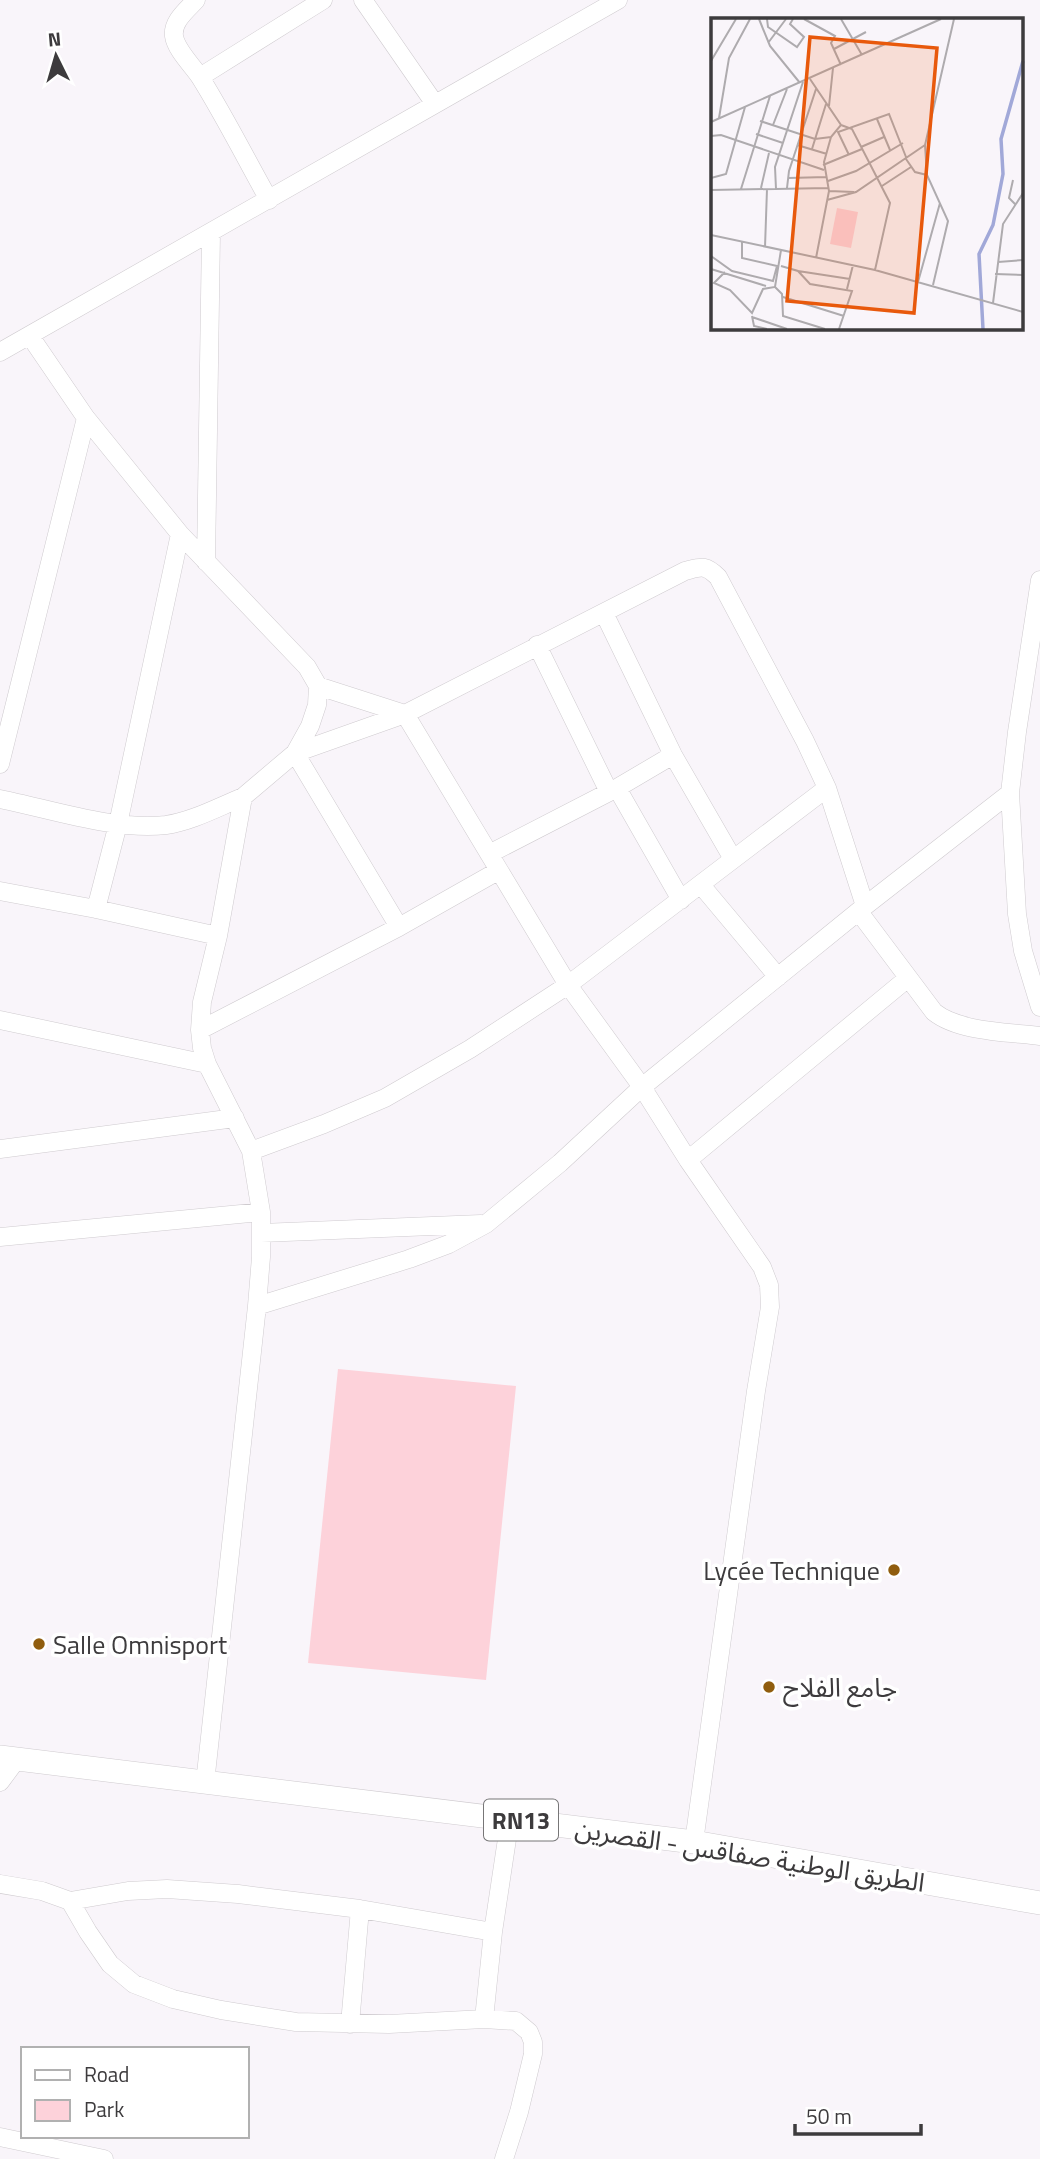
<svg xmlns="http://www.w3.org/2000/svg" width="1040" height="2159" viewBox="0 0 1040 2159" font-family="'Titillium Web','Noto Sans Arabic',sans-serif">
	<rect width="100%" height="100%" fill="#f9f5fa"/>
	<!-- green -->
	<path fill="#fdd2da" d="M338 1369 516 1386 486 1680 308 1663Z"/>
	<g fill="none" stroke-linecap="round" stroke-linejoin="round">
		<defs>
			<path id="minor" d="M196 0C188 9 172 21 174 36 176 50 192 65 200 77 225 117 246 159 269 200
				M363 0 435 104
				M200 77 323 0
				M30 336 86 418 180 534 307 667 318 686 317 705 310 726 295 753 243 797 218 936 202 1002 200 1030 202 1048 207 1064 251 1151 261 1212V1257L257 1306 205 1783
				M0 352 618 0
				M206 562 211 233
				M1040 580 1017 732 1010 793 1017 914 1023 951 1040 1007
				M604 613 673 755 733 859
				M537 645 609 792
				M318 686 405 714 568 985 642 1087 688 1160 762 1267 769 1285 770 1307 756 1391 694 1842
				M0 764 86 418
				M617 788 681 900
				M0 799C50 809 115 831 166 825 193 821 218 807 243 797
				M489 854 617 788 673 755
				M701 885 778 977
				M0 891 96 909 218 936
				M96 909 118 824 180 534
				M859 912 934 1012C959 1032 1008 1032 1040 1036
				M399 927 295 753 405 714 685 571C701 567 705 564 718 577L805 741 827 788 865 906
				M0 1020 207 1064
				M200 1030 399 927 498 871
				M0 1149 235 1118
				M251 1151 324 1124 385 1098 470 1049 568 985 827 788
				M688 1160 908 978
				M261 1233 481 1224
				M0 1237 261 1212
				M257 1306 409 1259 449 1244 486 1224 560 1163 642 1087 865 906 1010 793
				M0 1782 17 1759
				M0 1884 42 1891 70 1901 88 1932 110 1964 134 1984 173 1999 221 2010 296 2022 389 2024 484 2019 516 2021 529 2032 533 2042V2054L519 2112 504 2159
				M70 1901 128 1891 167 1889 238 1894 360 1909 493 1932
				M484 2019 493 1932 510 1819
				M350 2024 360 1909
				M0 2137 104 2159"/>
			<path id="major" d="M0 1757 694 1842 1040 1903"/>
		</defs>
		<!-- minor casing -->
		<use href="#minor" stroke="#cfcbcf" stroke-width="19"/>
		<!-- major casing -->
		<use href="#major" stroke="#cfcbcf" stroke-width="24"/>
		<!-- minor -->
		<use href="#minor" stroke="#fff" stroke-width="18"/>
		<!-- major -->
		<use href="#major" stroke="#fff" stroke-width="23"/>
	</g>
	<!-- markers -->
	<g fill="#905d0e" stroke="#fff" stroke-width="2.5">
		<circle cx="894" cy="1570" r="7"/>
		<circle cx="39" cy="1644" r="7"/>
		<circle cx="769" cy="1687" r="7"/>
	</g>
	<g text-anchor="middle" dominant-baseline="central" stroke-width="7" stroke-linejoin="round" paint-order="stroke">
		<!-- shield labels -->
		<rect fill="#fff" stroke="#777677" stroke-width="2" x="484" y="1799.5" width="74" height="41" rx="5"/>
		<g font-size="24" font-weight="bold" fill="#3d3b3d">
			<text x="521" y="1820">RN13</text>
		</g>
		<!-- poi labels -->
		<g font-size="26" fill="#3d3b3d" stroke="#fff" text-anchor="start">
			<text x="880" y="1570" text-anchor="end">Lycée Technique</text>
			<text x="53" y="1644">Salle Omnisport</text>
			<text x="783" y="1687">جامع الفلاح</text>
		</g>
		<!-- street labels -->
		<g font-size="26" fill="#3d3b3d" stroke="#fff">
			<text transform="translate(750 1855) rotate(9)">الطريق الوطنية صفاقس - القصرين</text>
		</g>
	</g>
	<!-- overview -->
	<g transform="translate(711 18)">
		<rect width="312" height="312" fill="#f9f5fa"/>
		<path d="M126 190 147 194 140 230 119 226Z" fill="#fdd2da"/>
		<path fill="none" stroke="#a1a8d8" stroke-width="3.5" d="M272 311 268 236 282 207 292 156 290 121 312 43"/>
		<path fill="none" stroke="#aeabae" stroke-width="2" d="M48 1 59 28 89 65M56 1 57 9 86 29 93 19 79 6 82 1M93 1 124 18 120 25 130 47M130 1 151 37M57 25 75 1M123 31 155 14M0 43 25 1M99 61 130 107 120 119 113 144 118 173 105 240M118 88 122 50M8 100 18 40 39 1M166 101 179 132M49 103 104 121 120 119M0 104 230 1M62 107 76 71M130 107 141 111 179 185 164 252M45 116 72 125M0 118 10 117 113 152M86 127 116 136M150 129 173 119M101 131 115 86M138 137 127 114 178 96 195 139M195 141 204 154 216 157M112 147 151 131M0 160 15 156 34 89M77 160 116 159M302 162 298 180 304 186M117 163 145 153 192 125M171 168 200 149M50 170 58 135M76 170 78 153 105 71M30 171 59 78M65 171 64 149 92 64M0 172 117 170M118 173 143 174M116 182 145 174 214 127M0 217 164 252 312 294M54 229 56 171M0 238 21 253 62 263 66 248 31 240V224M287 244 312 242M70 248 87 253 99 266 141 273 128 311M0 251 55 268M87 253 139 261M14 254 3 265 19 272 41 295 52 271 64 269 70 232M284 256 312 257M207 264 229 185M222 267 237 203 216 157 214 127 243 1M64 269 71 276 72 298 114 311M136 271 142 247M72 279 133 298M282 285 292 206 312 175M41 298 43 308 56 311M41 299 76 311"/>
		<path fill="#e8590c" fill-opacity="0.15" stroke="#e8590c" stroke-width="3.5" d="M99 19 226 30 203 295 76 283Z"/>
		<rect width="312" height="312" fill="none" stroke="#3d3b3d" stroke-width="3.5"/>
	</g>
	<!-- legend -->
	<rect x="21" y="2047" width="228" height="91" fill="#ffffff" stroke="#b1b1b1" stroke-width="2"/>
	<rect x="35" y="2070" width="35" height="10" fill="#ffffff" stroke="#b1b1b1" stroke-width="2"/>
	<text x="84" y="2082" font-size="21" fill="#3d3b3d">Road</text>
	<rect x="35" y="2100" width="35" height="21" fill="#fdd2da" stroke="#b1b1b1" stroke-width="2"/>
	<text x="84" y="2117" font-size="21" fill="#3d3b3d">Park</text>
	<!-- north arrow -->
	<g transform="translate(56 56) rotate(355)" stroke="#ffffff" stroke-width="5" paint-order="stroke">
	<path d="M0-5L12 26L0 18L-12 26Z" fill="#3d3b3d"/>
	<text y="-10" font-size="19" font-weight="bold" text-anchor="middle" fill="#3d3b3d">N</text>
	</g>
	<!-- scale -->
	<path d="M795 2124v10h126v-10" fill="none" stroke="#3d3b3d" stroke-width="3.5"/>
	<text x="806" y="2124" font-size="21" fill="#3d3b3d" stroke="#ffffff" stroke-width="5" paint-order="stroke">50 m</text>
</svg>
